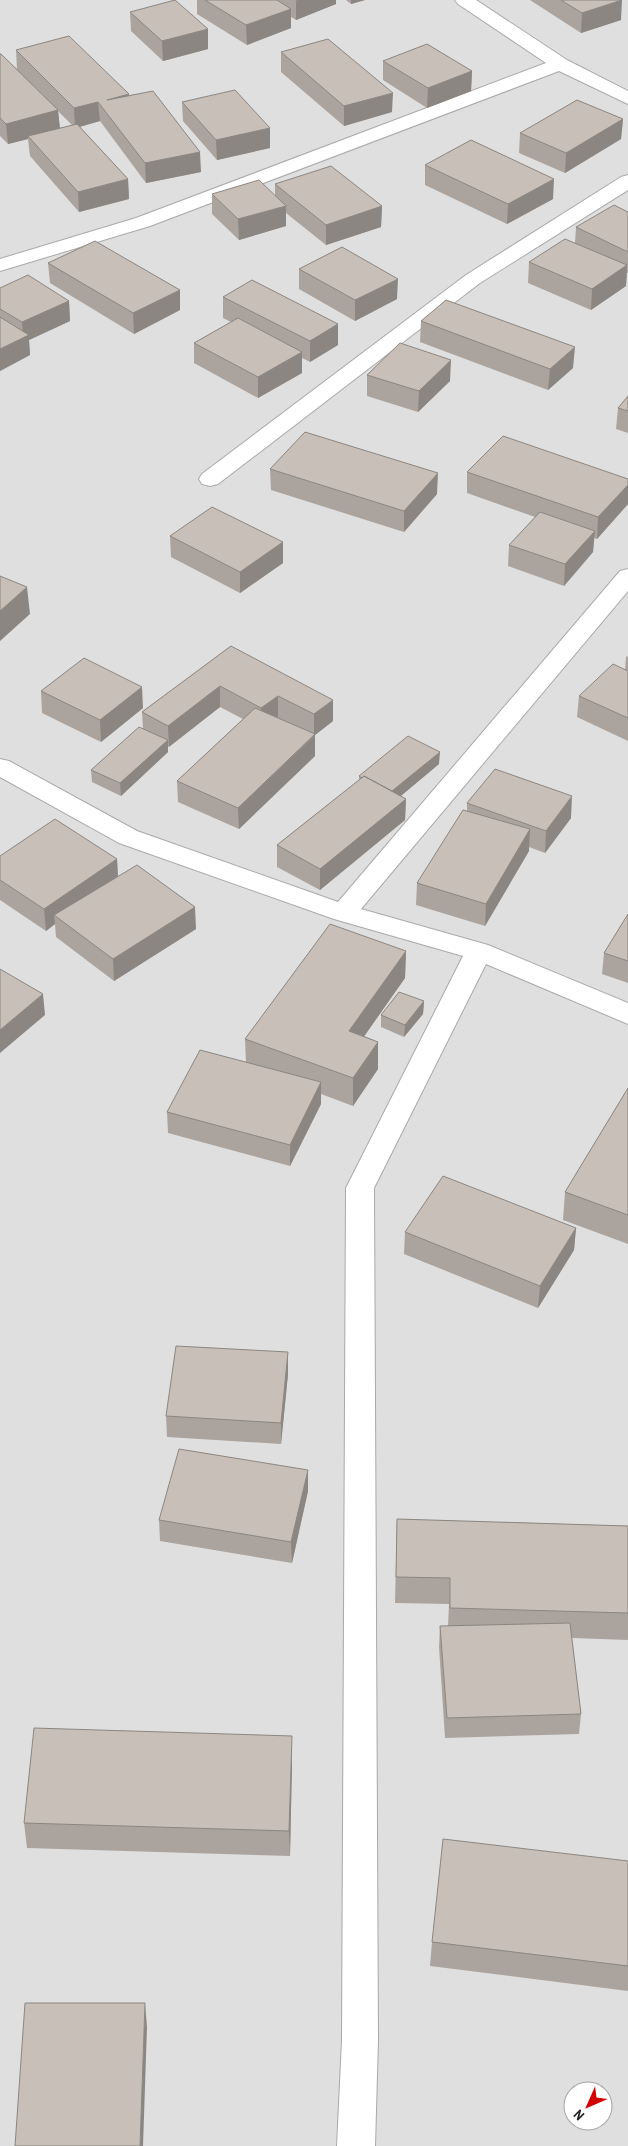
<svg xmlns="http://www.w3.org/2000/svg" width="628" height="2146" viewBox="0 0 628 2146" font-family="'Archivo Narrow',sans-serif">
	<rect width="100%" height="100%" fill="#f2efe9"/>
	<!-- residential -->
	<path fill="#e0dfdf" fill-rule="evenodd" d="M0 0H628V2146H0ZM573 2091H603V2121H573Z"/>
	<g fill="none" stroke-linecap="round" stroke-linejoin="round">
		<defs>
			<path id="street" d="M455 0H476L567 60 628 91V104L559 71 150 226 0 271V259L136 218 546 63 458 4Z
				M628 175V190L480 283 218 484 210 486 202 484 199 479 202 474 466 275 621 177Z
				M628 569V591L361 909 488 945 628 1003V1024L486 964 374 1188 378 2040 375 2146H337L342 2040 346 1188 463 956 334 919 119 843 0 777V759L9 761 137 831 338 902 620 571Z"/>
		</defs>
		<!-- street casing -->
		<use href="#street" stroke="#a9a9a9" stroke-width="2"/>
		<!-- street -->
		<use href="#street" fill="#fff" fill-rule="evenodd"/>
	</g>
	<!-- wall -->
	<path fill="#aba49e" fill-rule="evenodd" d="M197 0H336V4L296 20 291 17V28L247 45 197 14Z
		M346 0H365L351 4Z
		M530 0H621V20L581 33Z
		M130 12 208 49 163 61 131 31Z
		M16 50 129 96 201 172 146 183 100 121 80 127 128 179 129 199 79 212 30 156 28 139 8 144 0 136V54L17 69ZM58 111 72 125 60 128Z
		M281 52 392 112 344 126 281 72Z
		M383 61 472 71 471 91 427 108 383 80Z
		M182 102 270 148 217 160 183 121Z
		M623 119 621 139 565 173 519 153 520 133Z
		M425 165 553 199 507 224 425 185Z
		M275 184 382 206 381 227 326 245 286 213V226L239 240 212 214V194L275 196Z
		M628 212V273H627L626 286 591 310 528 283 529 262 575 243 576 227Z
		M48 263 180 290V310L134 334 50 283Z
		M299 269 397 299 355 321 299 289Z
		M0 288 69 301 70 321 29 340 30 355 0 371Z
		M223 297 338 324V345L310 362 302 358V373L258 398 194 363V343L231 322 223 318Z
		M421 321 573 368 548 390 420 342Z
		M367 375 450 381 418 412 367 396Z
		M628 396V433L616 429 618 408Z
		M270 469 437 494 404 532 271 490Z
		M467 472 628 479V504L597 539 594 538 593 552 564 586 508 566 509 545 535 517 467 493Z
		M170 536 283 542V563L240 593 171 557Z
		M231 646 333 721 315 735V756L239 829 178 802 177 781 243 719 220 707 168 747V752L121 796 92 782 91 770 143 729 142 712Z
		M628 656V741L577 717 579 696 625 670 626 657Z
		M41 691 143 708 101 742 42 713Z
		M439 764 401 796 406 799 405 820 320 890 277 867V845L359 780V776Z
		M467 803 571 818 545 853 529 847V851L485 926 416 905 417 883 467 811Z
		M0 856 117 859 118 876 196 929 114 981 56 937 55 924 46 931 0 900Z
		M628 914V983L602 974 604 953Z
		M406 951 405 978 364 1036 378 1042V1069L353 1106 321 1094V1104L290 1166 168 1133 167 1112 246 1063 245 1039Z
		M424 1001 423 1014 404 1037 381 1027V1015Z
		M628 1088V1244L563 1220 565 1192Z
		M576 1228 574 1250 538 1308 404 1254 405 1232Z
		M288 1352V1374L281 1444 167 1437 166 1416Z
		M308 1491 292 1563 160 1541 159 1520Z
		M397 1519 628 1526V1640L572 1638 581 1714 579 1734 445 1738 439 1647 440 1626H448L449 1604 395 1603Z
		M292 1762 290 1856 27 1848 24 1823Z
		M628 1861V1991L430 1966 432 1942Z"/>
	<!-- shaded-wall -->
	<path fill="#8b8681" d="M297 0H336V4L296 20V1Z
		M351 0H365L351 4Z
		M622 0 621 20 581 33 582 13Z
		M291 9V28L247 45 246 25Z
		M208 29V49L163 61 162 41Z
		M472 71 471 91 427 108 428 88Z
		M393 93 392 112 344 126V106Z
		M129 94 130 114 107 100Z
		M98 102 100 121 75 128 74 108Z
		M58 110 60 130 28 136V139L8 144 6 124Z
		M623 119 621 139 565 173 566 153Z
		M270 128V148L217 160 216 140Z
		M200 152 201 172 146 183 145 163Z
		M128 179 129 199 79 212 78 192Z
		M554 179 553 199 507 224 508 204Z
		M286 206V226L239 240 238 219Z
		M382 206 381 227 326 245V225Z
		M627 265 626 286 591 310 592 289Z
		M398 279 397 299 355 321V300Z
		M180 290V310L134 334 133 313Z
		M69 301 70 321 29 340 30 355 0 371V349L23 338 22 322Z
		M338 324V345L310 362V341Z
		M575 347 573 368 548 390 550 369Z
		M302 352V373L258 398V377Z
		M451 360 450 381 418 412 419 391Z
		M438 473 437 494 404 532V511Z
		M628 485V504L597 539 598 517Z
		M595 531 593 552 564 586 565 564Z
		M283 542V563L240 593V572Z
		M27 587 30 614 0 641V611Z
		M220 686V707L169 747 168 726Z
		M142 687 143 708 101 742 100 720Z
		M278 696V717L261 729V708Z
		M333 700V721L315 735V756L239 829 238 808 314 736V714Z
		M168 740V752L121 796 120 783Z
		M440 752 439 764 391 804V792Z
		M572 796 571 818 545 853 546 831Z
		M406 799 405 820 320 890V869Z
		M530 829 529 851 485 926 486 904Z
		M117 859 118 880 54 915 55 924 46 931 44 909Z
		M195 907 196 929 114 981 113 959Z
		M406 951 405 978 349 1058V1031Z
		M43 994 45 1015 0 1053V1030Z
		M424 1001 423 1014 404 1037 405 1025Z
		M378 1042V1069L353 1106V1078Z
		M321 1082V1104L290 1166V1145Z
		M576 1228 574 1250 538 1308 540 1286Z
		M288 1352V1374L281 1444V1423Z
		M308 1470V1491L292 1563 291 1542Z
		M292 1736V1762L290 1856 289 1831Z
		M145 2003 147 2027 143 2146H140Z"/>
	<!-- building -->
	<path fill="#c7bfb8" stroke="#8b8681" d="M175 0 208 29 162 41 130 12Z
		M205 0H277L291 9 246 25Z
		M561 0H622L582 13Z
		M69 36 129 94 107 100 153 91 200 152 145 163 98 102 74 108 16 50Z
		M328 39 393 93 344 106 281 52Z
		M427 44 472 71 428 88 383 61Z
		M0 54H1L58 110 6 124 0 118Z
		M235 90 270 128 216 140 182 102Z
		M577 100 623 119 566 153 520 133Z
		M77 124 128 179 78 192 28 136Z
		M471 140 554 179 508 204 425 165Z
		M331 166 382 206 326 225 275 184Z
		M259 180 286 206 238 219 212 194Z
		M614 205 628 212V252L576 227Z
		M565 239 627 265 592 289 529 262Z
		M95 241 180 290 133 313 48 263Z
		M342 247 398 279 355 300 299 269Z
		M28 275 69 301 22 322 0 309V288Z
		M252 280 338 324 310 341 223 297Z
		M446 300 575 347 550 369 421 321Z
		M0 317 29 335 0 349Z
		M238 318 302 352 258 377 194 343Z
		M400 343 451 360 419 391 367 375Z
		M628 396V411L618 408Z
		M305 432 438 473 404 511 270 469Z
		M503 436 628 479V485L598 517 467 472Z
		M212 507 283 542 240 572 170 536Z
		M540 512 595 531 565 564 509 545Z
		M0 576 27 587 0 611Z
		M231 646 333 700 314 714 278 696 261 708 220 686 168 726 142 712Z
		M84 658 142 687 100 720 41 691Z
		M613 664 628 671V718L579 696Z
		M255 708 315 734 238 808 177 781Z
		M139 727 168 740 120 783 91 770Z
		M408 736 440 752 392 791 364 776 362 778 359 776Z
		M495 769 572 796 546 831 467 803Z
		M364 776 406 799 320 869 277 845Z
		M463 810 530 829 486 904 417 883Z
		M55 819 117 859 44 909 0 880V856Z
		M137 865 195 907 113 959 54 915Z
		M628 914V961L604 953Z
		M330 924 406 951 349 1031 378 1042 353 1078 245 1039Z
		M0 969 43 994 0 1030Z
		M399 992 424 1001 405 1025 381 1015Z
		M200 1050 321 1082 290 1145 167 1112Z
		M628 1088V1215L565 1192Z
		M443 1176 576 1228 540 1286 405 1232Z
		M176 1346 288 1352 281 1423 166 1416Z
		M179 1449 308 1470 291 1542 159 1520Z
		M397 1519 628 1526V1613L450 1608V1578L396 1577Z
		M570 1623 581 1714 447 1718 440 1626Z
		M34 1728 292 1736 289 1831 24 1823Z
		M443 1839 628 1861V1966L432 1942Z
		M25 2003H145L140 2146H15Z"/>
	<!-- north arrow -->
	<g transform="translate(588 2106) rotate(225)"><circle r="24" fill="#ffffff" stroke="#a7a7a7"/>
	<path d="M0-4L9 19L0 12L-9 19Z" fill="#d40000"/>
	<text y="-8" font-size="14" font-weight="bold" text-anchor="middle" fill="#222222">N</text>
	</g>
</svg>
